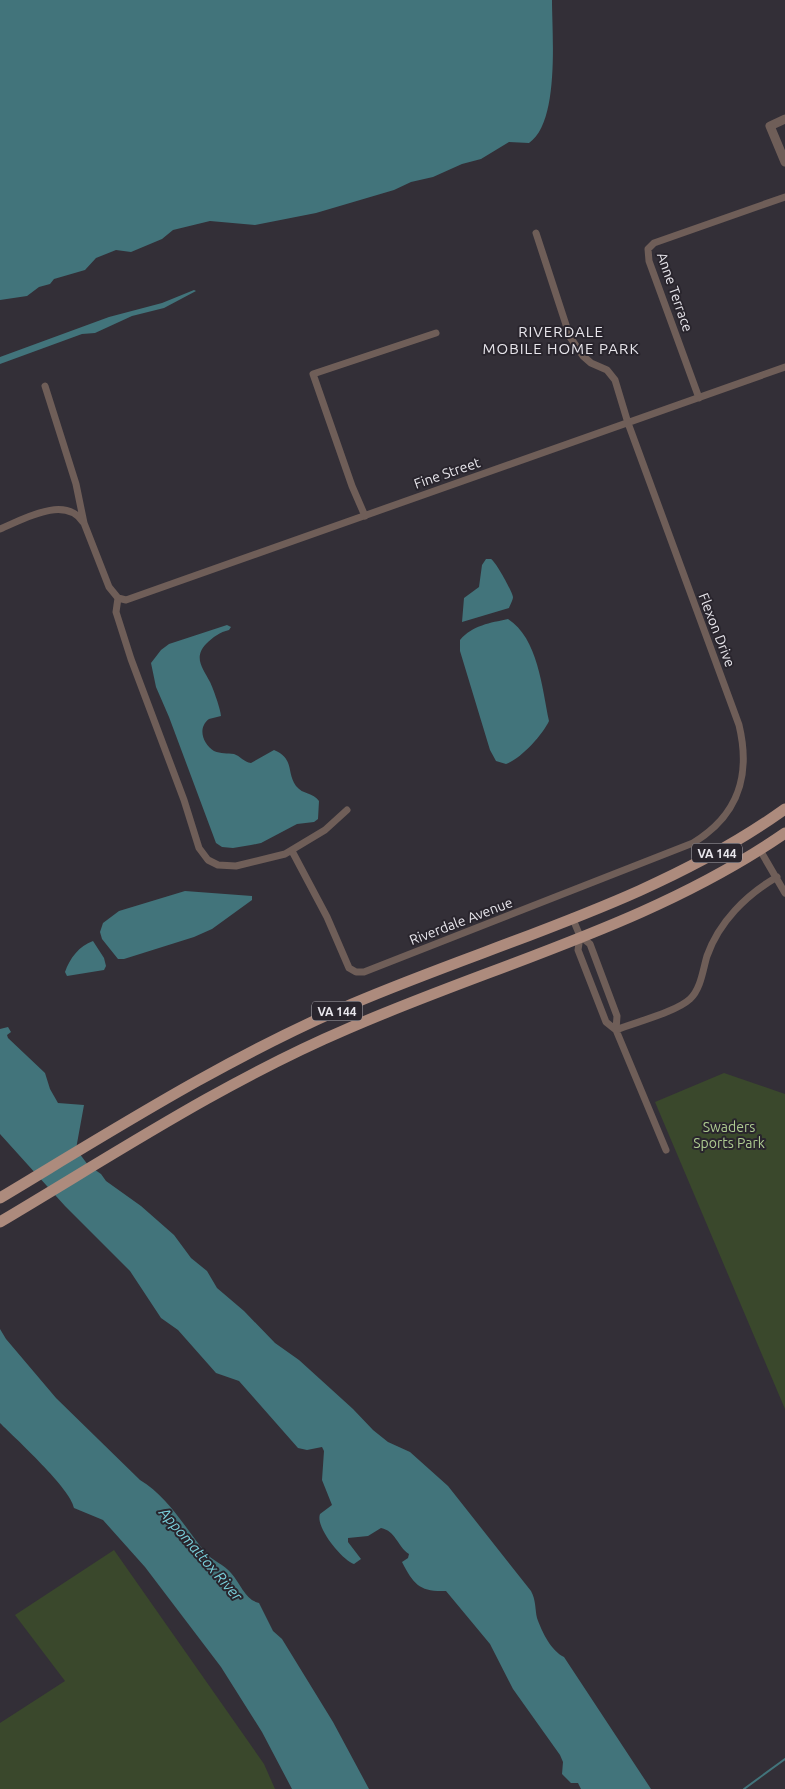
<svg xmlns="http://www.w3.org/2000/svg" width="785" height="1789" viewBox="0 0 785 1789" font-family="Ubuntu,sans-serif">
	<rect width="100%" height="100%" fill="#332f37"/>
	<!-- green -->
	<path fill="#3a482c" d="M724 1073 785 1094V1409L655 1102Z
		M114 1550 264 1764 275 1789H0V1723L65 1681 15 1615Z"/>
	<!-- water -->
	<path fill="#42747b" d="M0 0H552C552 34 560 122 529 143L509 142 481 159 462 164 433 177 411 182 394 190 316 213 255 225 210 221 173 230 162 239 131 252 116 250 96 258 85 270 54 279 50 284 39 287 27 296 0 300Z
		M194 290 196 291 164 308 132 316 95 333 82 334 0 364V357L109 317 162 303Z
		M486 559H491C496 562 512 591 513 597 513 600 510 605 509 608L462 622 464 598 479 587 482 565Z
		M508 619C538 638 542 688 549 721 543 734 521 759 506 764L496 761 490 750 460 651V640C473 625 490 623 508 619Z
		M227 625 231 627 229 630C220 632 213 637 206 644 193 658 203 668 210 682 213 688 221 710 221 716L209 719C197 728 203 744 214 751 221 754 227 753 234 754 240 756 244 762 251 763L274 750C295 759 286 772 296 786 303 795 313 792 319 801L318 819 314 822 297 824 261 843 251 845 233 848 222 847 216 843 169 717 156 687 151 663 161 650 169 644Z
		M185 891 252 896V900L212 929 194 937 124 959H118L102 939 100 932 103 923 119 911Z
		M93 941 104 958 106 966 104 970 67 976 65 972C70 958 79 946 93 941Z
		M8 1027 11 1032 7 1035 8 1038 45 1073 50 1089 58 1103 84 1105 76 1149 88 1165 101 1174 106 1181 141 1206 174 1235 191 1258 207 1271 217 1288 244 1311 275 1343 299 1360 353 1409 373 1430 388 1442 410 1452 448 1486 531 1591C536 1600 535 1609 537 1618 542 1632 551 1651 564 1657L651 1789H581L578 1783H571L562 1774 563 1762 560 1755 513 1689 490 1644 446 1591C420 1592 414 1585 402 1562L408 1558 409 1554C397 1546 396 1531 381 1528L368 1536 348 1538V1542L361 1559 354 1564C342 1560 315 1527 320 1514L332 1505 322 1480 324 1451 322 1447 307 1450 298 1448 239 1381 216 1373 178 1330 161 1318 130 1271 65 1206 0 1134V1029Z
		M0 1329 6 1339 56 1398 140 1480C168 1497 184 1526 204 1551 212 1561 224 1564 231 1573 241 1584 245 1600 259 1603L273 1631 282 1639 333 1722 369 1789H292L262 1732 221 1667 145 1567 103 1520 74 1508C71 1489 16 1439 0 1423Z"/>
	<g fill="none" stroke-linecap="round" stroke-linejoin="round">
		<!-- stream -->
		<path stroke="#42747b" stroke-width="2" d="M744 1789 785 1759"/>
		<!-- minor -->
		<path stroke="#6f5e58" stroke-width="7" d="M45 386 76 484 84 523 109 587 118 598 126 600 785 367
			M699 398 649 261 648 249 654 243 785 197
			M365 516 352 486 313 374 436 333
			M0 529C24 519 65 495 83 522
			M118 598 116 612 131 659 184 800 199 848 208 860 218 865 236 866 285 854 325 830 347 810
			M760 850 785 893
			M292 851 327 917 349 968 356 972H364L693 843C739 815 751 775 739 725L628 423 615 380 607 370 591 363 583 356 570 337 536 233
			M572 917 580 936 590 944 617 1016 616 1030
			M580 937 578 950 606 1022 616 1030 666 1150
			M616 1030C636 1022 676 1012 690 999 701 989 703 969 707 956 719 922 746 895 777 877"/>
		<!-- tertiary -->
		<path stroke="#6f5e58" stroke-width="9" d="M785 119 770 126 785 162"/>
		<!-- primary -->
		<path stroke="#ad8b7d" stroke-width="11" d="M0 1198C115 1129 228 1057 352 1004 497 942 655 902 785 809
			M0 1222C113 1155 225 1081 347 1029 493 965 652 925 785 833"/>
	</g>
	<g text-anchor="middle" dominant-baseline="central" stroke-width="4" stroke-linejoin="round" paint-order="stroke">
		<!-- shield labels -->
		<g fill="#29252d" stroke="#afacb3" stroke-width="1">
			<rect x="692" y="843.5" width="50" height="19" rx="4"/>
			<rect x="312" y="1001.5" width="50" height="19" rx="4"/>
		</g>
		<g font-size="12" font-weight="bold" fill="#e8e6ec">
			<text x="717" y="853">VA 144</text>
			<text x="337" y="1011">VA 144</text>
		</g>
		<!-- street labels -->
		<g font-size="14" fill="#e8e6ec" stroke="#29252d">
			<text transform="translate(675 292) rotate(71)">Anne Terrace</text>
			<text transform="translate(447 473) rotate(-19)">Fine Street</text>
			<text transform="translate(717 630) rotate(69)">Flexon Drive</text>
			<text transform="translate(461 921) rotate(-21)">Riverdale Avenue</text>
		</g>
		<!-- park labels -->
		<g font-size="14" fill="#aecb91" stroke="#29252d">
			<text x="729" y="1127">Swaders<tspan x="729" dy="16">Sports Park</tspan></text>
		</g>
		<!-- neighbourhood labels -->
		<g font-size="15" letter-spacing="1" fill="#e8e6ec" stroke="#29252d">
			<text x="561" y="331">RIVERDALE<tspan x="561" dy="17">MOBILE HOME PARK</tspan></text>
		</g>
		<!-- water labels -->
		<g font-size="15" font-style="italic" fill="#7ad0db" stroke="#29252d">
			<text transform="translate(201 1554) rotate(49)">Appomattox River</text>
		</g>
	</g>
</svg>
